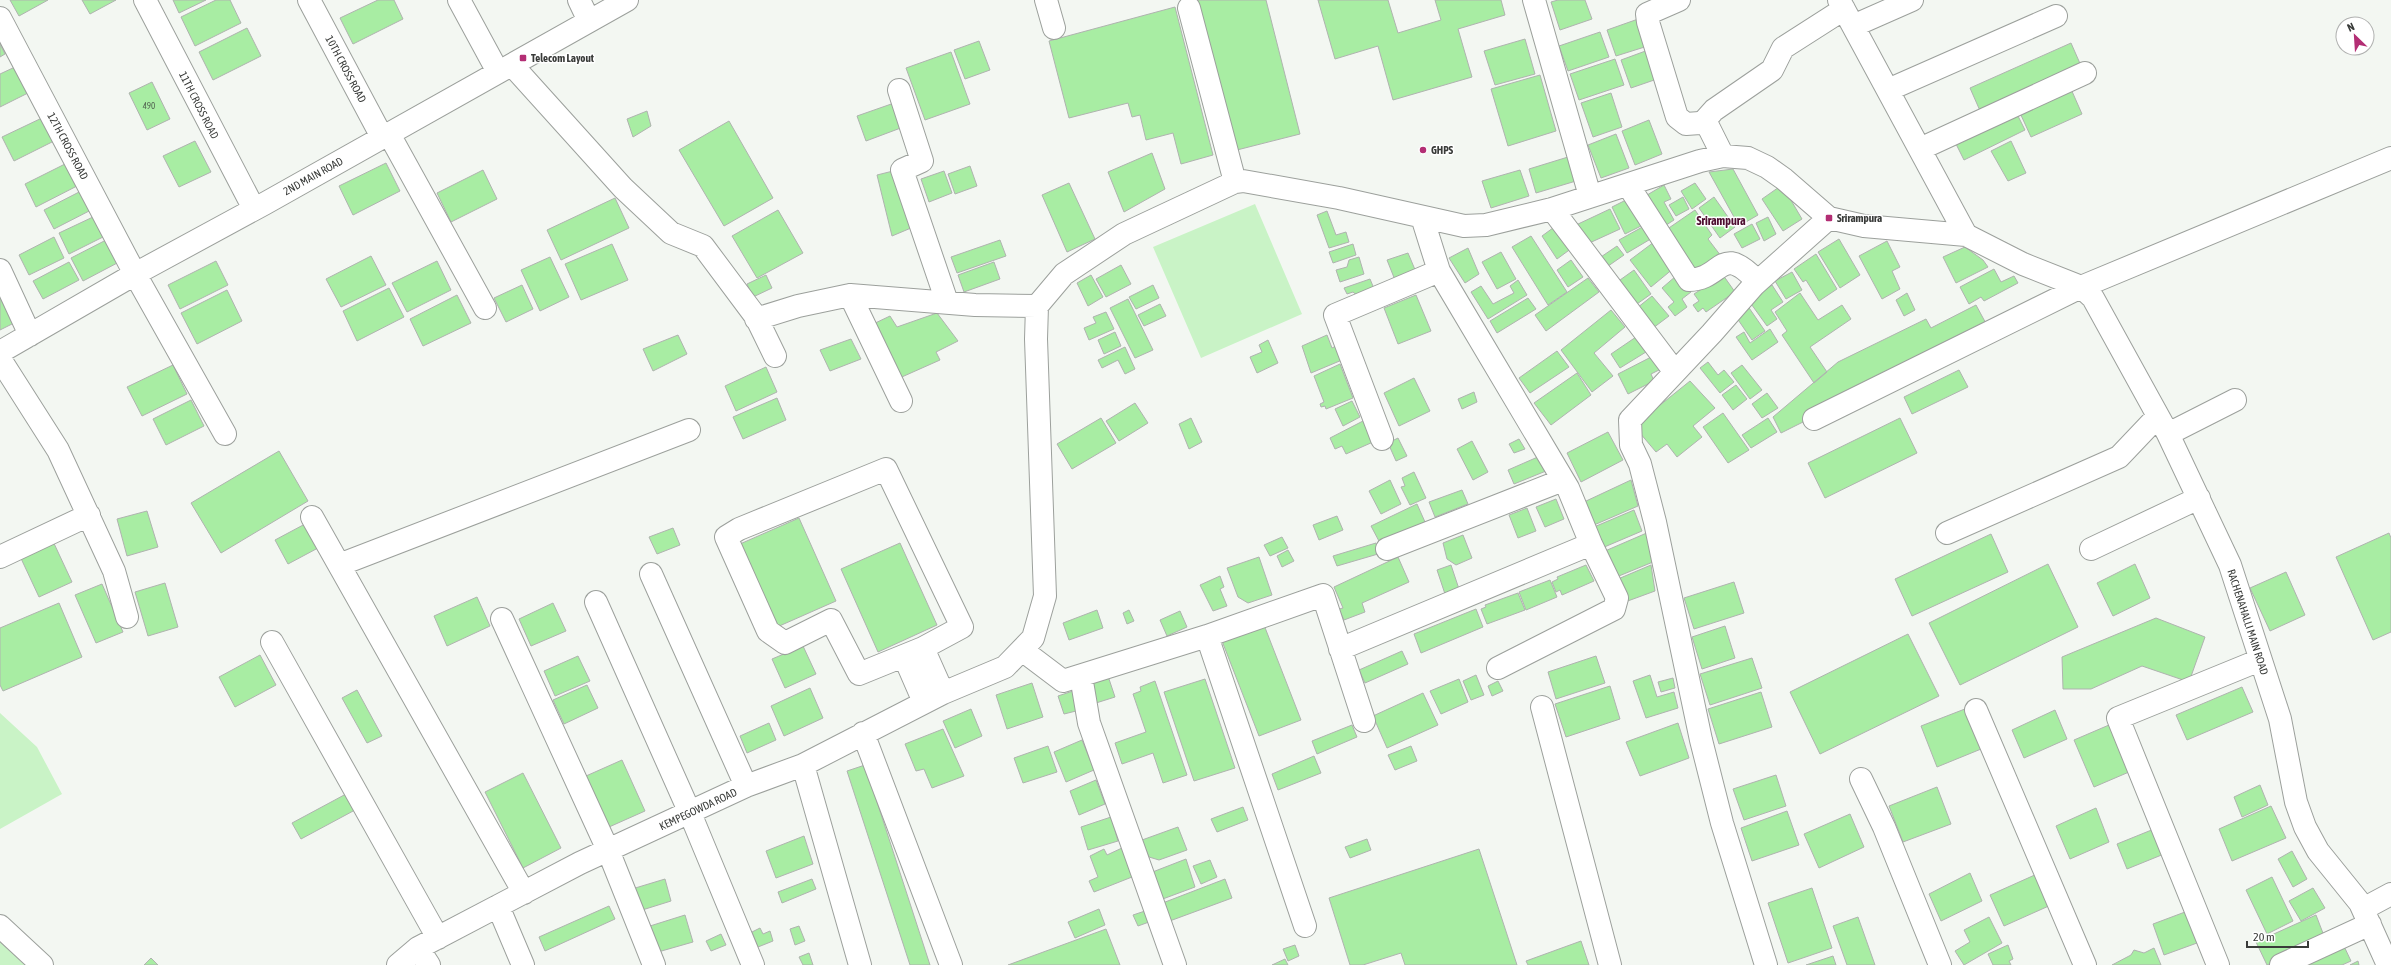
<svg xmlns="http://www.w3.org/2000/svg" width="2391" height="965" viewBox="0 0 2391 965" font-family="'Asap Condensed',sans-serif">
	<rect width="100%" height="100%" fill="#f3f7f2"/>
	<!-- green -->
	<path fill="#c9f3c6" d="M1255 204 1302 314 1201 358 1153 247Z
		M0 713 37 747 62 794 0 829Z
		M0 941 27 965H0Z"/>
	<!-- building -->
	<path fill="#a8eda3" stroke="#afb3af" d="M10 0H48L19 16Z
		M82 0H116L90 14Z
		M173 0H206L179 13Z
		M216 0H230L241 23 195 46 181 17Z
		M378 0H394L403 19 353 44 340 18Z
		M1199 0H1266L1300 134 1233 151 1195 1Z
		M1318 0H1388L1398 33 1441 20 1435 0H1501L1505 15 1458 29 1472 77 1393 100 1378 46 1335 59Z
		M1558 0H1585L1592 19 1560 30 1551 2Z
		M1175 7 1213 155 1181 164 1173 133 1146 140 1140 115 1132 117 1128 103 1069 118 1049 41Z
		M1641 18 1651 45 1616 56 1607 30Z
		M247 28 261 56 213 80 199 52Z
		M1600 32 1609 57 1568 71 1559 46Z
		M1525 39 1535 74 1495 85 1484 51Z
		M979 41 990 70 965 79 954 50Z
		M2071 43 2082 68 1981 113 1970 88Z
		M0 44 5 54 0 57Z
		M1651 49 1660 78 1631 88 1621 60Z
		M951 52 970 104 925 120 906 68Z
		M1615 59 1624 85 1579 100 1570 74Z
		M15 67 28 93 0 107V74Z
		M1540 75 1556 131 1508 146 1491 89Z
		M152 82 170 119 147 130 129 93Z
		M2071 89 2082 114 2031 137 2020 113Z
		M1611 93 1622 127 1593 137 1581 103Z
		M897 102 906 126 866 141 857 116Z
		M647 111 651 126 633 137 627 119Z
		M2016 112 2025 130 1964 160 1955 142Z
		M44 117 56 140 14 161 2 137Z
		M1649 120 1662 154 1635 165 1622 131Z
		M729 121 773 198 724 226 679 150Z
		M1616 134 1629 168 1601 178 1588 145Z
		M195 141 211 172 179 187 163 156Z
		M2011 141 2026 173 2008 181 1991 151Z
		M1152 153 1165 189 1124 212 1108 172Z
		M1568 157 1576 181 1536 193 1529 169Z
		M386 163 400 191 353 215 339 186Z
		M65 164 77 186 36 207 25 184Z
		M970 166 977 186 955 194 948 174Z
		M1733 169 1758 215 1739 226 1709 172Z
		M483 170 497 199 451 222 437 193Z
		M897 170 911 228 892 236 877 175Z
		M1520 170 1529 196 1491 208 1482 181Z
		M944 171 952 193 929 202 921 179Z
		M1069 183 1095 239 1067 252 1042 195Z
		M1695 183 1706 199 1692 209 1681 191Z
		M1664 185 1671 199 1664 202 1674 220 1660 229 1642 198Z
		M1782 185 1802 219 1783 231 1762 199Z
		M83 190 93 209 54 229 44 210Z
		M1683 197 1689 209 1676 216 1669 205Z
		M1714 197 1735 227 1720 238 1699 208Z
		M615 198 629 228 561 260 547 230Z
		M1630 198 1643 225 1625 234 1612 207Z
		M1610 209 1620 229 1585 245 1576 225Z
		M778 210 803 253 757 278 732 236Z
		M1695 210 1712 235 1708 239 1721 256 1692 276 1663 232Z
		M1327 211 1336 235 1346 232 1349 242 1329 248 1317 215Z
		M93 217 103 237 69 254 59 233Z
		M1768 217 1776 234 1764 241 1756 223Z
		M1752 224 1760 239 1742 248 1734 234Z
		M1557 225 1572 248 1557 259 1542 236Z
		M1646 225 1654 237 1627 253 1619 240Z
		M1531 236 1567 292 1548 305 1512 247Z
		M54 237 64 258 29 275 19 255Z
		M110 238 121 261 83 281 71 258Z
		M1839 239 1860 275 1840 288 1818 252Z
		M1000 240 1006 256 957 273 951 257Z
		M1887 241 1900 267 1892 271 1900 289 1882 299 1859 256Z
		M1654 242 1674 268 1651 287 1630 260Z
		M612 244 628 280 581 300 565 264Z
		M1353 244 1356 255 1333 263 1329 252Z
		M1617 246 1624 255 1601 271 1595 261Z
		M1965 247 1983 260 1988 267 1956 283 1943 257Z
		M1468 248 1479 274 1465 283 1449 258Z
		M1501 252 1516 279 1497 289 1482 262Z
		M1408 253 1416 272 1395 280 1387 260Z
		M1816 254 1837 289 1819 301 1806 280 1803 282 1794 269Z
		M371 256 386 285 341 307 326 279Z
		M550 257 569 297 540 311 521 270Z
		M1359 257 1364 274 1340 282 1336 270 1347 267 1349 260Z
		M1571 260 1583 277 1568 287 1557 270Z
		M216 261 228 285 180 309 168 285Z
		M437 261 451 290 407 312 392 283Z
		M69 262 79 280 43 299 33 281Z
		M994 262 1000 279 964 292 958 275Z
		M1121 265 1131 284 1106 297 1096 279Z
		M1994 269 2001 282 2014 276 2018 283 1984 301 1981 297 1969 304 1960 287Z
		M1634 270 1651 294 1630 309 1613 285Z
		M1792 272 1802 290 1786 299 1775 281Z
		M766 275 772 288 753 297 747 284Z
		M1091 275 1103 297 1088 306 1077 283Z
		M1723 275 1735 292 1706 312 1703 308 1698 312 1693 305 1699 301 1694 294Z
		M1676 276 1691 292 1682 299 1687 307 1675 316 1668 307 1674 302 1662 288Z
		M1588 278 1599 292 1546 331 1535 315Z
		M1370 279 1375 291 1359 297 1353 292 1347 294 1344 288Z
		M1518 280 1527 295 1488 319 1471 292 1481 286 1493 304 1514 293 1510 286Z
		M522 285 533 309 506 322 494 298Z
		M1153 285 1159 298 1136 309 1129 297Z
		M1772 285 1783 302 1771 310 1777 319 1767 326 1749 301Z
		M389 288 404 317 357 341 343 311Z
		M227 290 242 321 197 344 181 313Z
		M0 292 16 322 0 330Z
		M1800 293 1818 320 1842 305 1851 319 1810 347 1827 372 1814 383 1782 335 1787 331 1775 312Z
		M1907 293 1915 310 1904 316 1896 300Z
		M457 295 471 323 423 346 410 319Z
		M1416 295 1431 331 1398 344 1384 308Z
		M1652 296 1669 316 1649 331 1632 312Z
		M1528 298 1536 309 1497 333 1490 321Z
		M1128 299 1153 350 1135 358 1110 308Z
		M1745 302 1765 331 1752 340 1732 311Z
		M1160 304 1166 316 1144 326 1138 315Z
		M1976 305 1989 329 1781 433 1773 417 1838 362 1926 319 1931 328Z
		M1611 310 1625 327 1594 353 1613 376 1592 392 1561 350Z
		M1106 312 1114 329 1089 340 1084 328 1096 323 1093 317Z
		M937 313 958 341 936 352 940 360 895 380 869 326 890 316 897 327Z
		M1770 329 1778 342 1752 360 1736 337 1744 332 1750 343Z
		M1115 332 1121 346 1104 354 1098 340Z
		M678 335 687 354 653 371 643 349Z
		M1327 335 1332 348 1336 346 1342 360 1311 373 1302 346Z
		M1636 337 1646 352 1620 368 1611 354Z
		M851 339 861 359 830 371 820 350Z
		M1268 340 1278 363 1257 373 1250 357 1262 352 1259 345Z
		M1125 347 1135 369 1125 374 1118 360 1102 368 1098 360Z
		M1557 351 1569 367 1530 393 1519 378Z
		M1657 354 1663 368 1651 374 1654 381 1628 394 1618 374Z
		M1708 362 1718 375 1724 370 1734 382 1720 393 1700 368Z
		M1340 364 1353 398 1326 409 1325 406 1321 407 1320 404 1324 402 1314 376Z
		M173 365 187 394 142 416 127 387Z
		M1742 365 1762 390 1750 399 1731 373Z
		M766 367 777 392 736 411 725 386Z
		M1959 370 1968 387 1912 414 1904 397Z
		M1577 373 1591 395 1551 425 1534 403Z
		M1414 378 1430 411 1399 426 1384 393Z
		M1690 381 1715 408 1693 426 1702 437 1677 457 1667 444 1656 452 1634 426Z
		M1736 385 1747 399 1733 410 1722 395Z
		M1474 392 1477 402 1462 409 1458 399Z
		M1767 393 1778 408 1762 418 1752 404Z
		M777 398 786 420 743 439 733 417Z
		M191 400 204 426 166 445 153 419Z
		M1352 401 1360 417 1343 426 1335 409Z
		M1135 403 1148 423 1119 441 1106 421Z
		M1723 413 1749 450 1728 463 1703 427Z
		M1101 418 1116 443 1072 469 1057 444Z
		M1191 418 1202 442 1189 449 1179 424Z
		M1768 418 1777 432 1751 448 1742 435Z
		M1900 418 1917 453 1825 498 1808 463Z
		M1363 421 1373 442 1346 454 1342 446 1335 449 1330 438Z
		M1608 432 1623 460 1581 482 1567 453Z
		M1398 438 1407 456 1396 461 1388 443Z
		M1519 439 1525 449 1514 453 1509 444Z
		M1472 441 1488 472 1473 480 1457 449Z
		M279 451 308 501 221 553 191 503Z
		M1540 456 1546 471 1514 484 1508 470Z
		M1414 472 1426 498 1410 505 1401 487 1405 486 1402 478Z
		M1390 480 1401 504 1381 514 1369 491Z
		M1631 480 1638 506 1594 525 1584 502Z
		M1462 490 1468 504 1435 517 1429 502Z
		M1556 499 1564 519 1545 527 1536 507Z
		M1417 504 1425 522 1380 543 1371 526Z
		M1527 508 1536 531 1518 538 1509 515Z
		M1634 510 1642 531 1602 548 1594 527Z
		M147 511 158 547 127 556 117 519Z
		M1337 516 1343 530 1319 540 1313 525Z
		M799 518 836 601 777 627 740 544Z
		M305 524 318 548 288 564 275 540Z
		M673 528 680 545 657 554 649 537Z
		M1649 532 1653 562 1614 578 1605 551Z
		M2389 533 2391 538V632L2373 640 2336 557Z
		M1991 534 2008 572 1912 616 1895 579Z
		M1463 535 1472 558 1456 565 1447 559 1443 543Z
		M51 537 72 582 39 597 18 552Z
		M1282 537 1288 548 1270 556 1264 545Z
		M900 543 937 625 878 652 841 569Z
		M1376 543 1378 554 1337 566 1333 556Z
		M1288 550 1294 561 1282 567 1277 556Z
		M1259 557 1272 595 1248 603 1238 597 1227 568Z
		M1398 557 1409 582 1362 603 1365 612 1344 620 1339 609 1343 608 1334 587Z
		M2048 564 2078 627 1960 685 1929 623Z
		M2135 564 2150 598 2113 616 2097 583Z
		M1451 565 1460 592 1446 597 1437 570Z
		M1586 565 1594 581 1562 595 1560 590 1556 592 1552 582 1558 579 1557 577Z
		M1651 565 1655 591 1625 602 1618 579Z
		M2286 572 2305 615 2270 631 2250 588Z
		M1220 576 1224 587 1220 589 1227 606 1213 611 1200 585Z
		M1550 580 1557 597 1526 610 1519 592Z
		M1734 582 1744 613 1694 629 1684 598Z
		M165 583 178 627 148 636 135 592Z
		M102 584 123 632 96 643 75 595Z
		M1518 593 1525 610 1487 624 1481 609 1486 607 1485 605Z
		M477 597 490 626 447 646 434 616Z
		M59 603 82 657 3 691 0 685V628Z
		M553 603 566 631 531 646 519 619Z
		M1476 609 1483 627 1421 653 1414 634Z
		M1097 610 1103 628 1069 640 1063 623Z
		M1129 610 1134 621 1127 624 1123 613Z
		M1180 611 1187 627 1167 636 1160 620Z
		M2156 618 2205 637 2189 682 2142 666 2091 689H2063L2062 657Z
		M1264 625 1301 720 1259 736 1222 641Z
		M1725 626 1735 658 1702 669 1692 637Z
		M1908 634 1939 696 1820 754 1790 692Z
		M803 646 816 674 785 688 772 659Z
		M1402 651 1408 664 1365 683 1359 670Z
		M260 655 276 685 235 707 219 677Z
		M578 656 590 681 555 696 544 671Z
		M1596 656 1605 683 1556 699 1548 672Z
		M1752 658 1762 688 1710 705 1700 674Z
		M1476 675 1484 695 1471 700 1463 681Z
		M1650 675 1657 697 1674 692 1678 708 1646 718 1633 681Z
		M1108 676 1115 697 1096 703 1089 684Z
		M1673 678 1675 688 1661 692 1658 682Z
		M1205 679 1235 768 1194 781 1164 692Z
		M1459 679 1468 702 1441 714 1430 691Z
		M1155 681 1187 775 1163 783 1153 753 1122 764 1115 743 1146 732 1133 694 1141 691 1140 687Z
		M1498 681 1503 691 1492 696 1488 686Z
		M1032 683 1043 717 1007 729 996 695Z
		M587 685 598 708 564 724 553 700Z
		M1610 686 1620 719 1566 737 1555 704Z
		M2242 687 2253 712 2187 740 2176 715Z
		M810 688 823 718 784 736 771 706Z
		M357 690 382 736 367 743 342 698Z
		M1073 691 1080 710 1064 714 1058 696Z
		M1761 692 1772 727 1719 744 1708 709Z
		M1423 693 1438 725 1387 748 1373 716Z
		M1970 707 1986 747 1937 767 1921 726Z
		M971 709 982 736 955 748 943 721Z
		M2055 710 2067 739 2024 758 2012 730Z
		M769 723 776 740 747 753 740 736Z
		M1678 723 1689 758 1640 776 1626 742Z
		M1352 725 1357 737 1317 754 1312 741Z
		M2109 725 2129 772 2094 787 2074 740Z
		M943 729 964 776 932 788 924 769 916 771 905 744Z
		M1082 740 1094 770 1066 782 1054 752Z
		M1048 746 1057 772 1023 783 1014 758Z
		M1411 746 1417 761 1395 770 1388 755Z
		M1314 756 1321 773 1278 790 1272 774Z
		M622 760 645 811 609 827 586 776Z
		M865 765 930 965H910L847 771Z
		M523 773 561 848 523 868 485 792Z
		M1776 775 1786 806 1744 820 1733 789Z
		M1096 780 1105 804 1079 815 1070 791Z
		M2260 785 2268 805 2242 817 2234 797Z
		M1937 787 1951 824 1903 842 1889 806Z
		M346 794 355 810 301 839 292 823Z
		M2271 806 2286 838 2232 861 2219 829Z
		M1243 807 1248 820 1217 832 1211 819Z
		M2096 808 2109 842 2070 859 2056 826Z
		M1787 811 1799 845 1752 861 1741 828Z
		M1850 814 1864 847 1819 868 1804 834Z
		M1111 817 1118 841 1088 850 1081 827Z
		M1178 827 1187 850 1159 860 1149 857 1142 840Z
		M2154 829 2164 854 2127 869 2117 844Z
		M804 836 813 864 776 878 766 851Z
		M1367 839 1371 850 1350 858 1345 847Z
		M1122 848 1132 877 1094 892 1089 881 1098 877 1090 856 1104 849 1107 855Z
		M1479 849 1517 965H1405L1401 953 1363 965H1350L1329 898Z
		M2292 851 2307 879 2293 887 2278 859Z
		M1186 859 1195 887 1160 900 1150 873Z
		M1210 860 1217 877 1201 884 1193 866Z
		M1970 873 1982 901 1941 921 1929 894Z
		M2037 874 2051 905 2004 926 1990 895Z
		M2272 877 2293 921 2267 934 2246 890Z
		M665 879 671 901 639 911 632 889Z
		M812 879 816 889 782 903 778 892Z
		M1225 879 1232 898 1167 922 1160 904Z
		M1812 888 1832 948 1788 963 1768 903Z
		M2313 888 2325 908 2301 921 2289 901Z
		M609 906 615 919 545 951 539 937Z
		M1099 909 1105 925 1075 938 1068 922Z
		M1145 911 1149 922 1138 926 1133 915Z
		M2185 912 2197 943 2164 955 2153 924Z
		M685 915 693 942 658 952 650 926Z
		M2316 915 2326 941 2267 965 2256 942Z
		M1858 917 1875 965H1847L1833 926Z
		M1989 917 2002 943 1964 965 1955 951 1970 942 1964 930Z
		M799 926 805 941 795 945 790 929Z
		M760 928 763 934 770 931 773 941 758 947 752 932Z
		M1106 929 1120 965H1008Z
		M721 934 726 945 711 951 706 941Z
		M1581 941 1589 965H1528L1526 961Z
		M2342 942 2351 961 2342 965H2304Z
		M1295 945 1299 956 1288 961 1283 949Z
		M2008 945 2013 959 2009 961 2011 965H1993L1988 954Z
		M2154 948 2161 965H2112L2131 955 2134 950 2144 953Z
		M809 953 813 965H803L799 957Z
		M1833 956 1836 965H1806Z
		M151 958 158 965H144Z
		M1285 959 1288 965H1272Z
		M2358 961 2359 965H2350Z"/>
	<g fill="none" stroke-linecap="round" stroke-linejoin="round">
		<defs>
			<path id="minor" d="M145 0 254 209
				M309 0 382 137
				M459 0 498 72
				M579 0 589 21
				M1046 0 1054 28
				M1534 0 1590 196
				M1679 0 1647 14 1648 22 1677 117 1686 124 1700 123 1705 120 1723 156
				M1839 0 1966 235
				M1189 8 1235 182
				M0 18 135 274 225 434
				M1853 26 1912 0
				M512 65 623 188 671 233 703 246 756 317 775 356
				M899 90 922 161 902 170 947 302
				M1888 90 2056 16
				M1705 120 1714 110 1772 70 1783 48 1844 9
				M389 134 485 308
				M1920 149 2085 73
				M1628 185 1689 280C1723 279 1720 242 1757 281
				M1552 209 1675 372
				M1422 217 1439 271 1568 488 1591 544 1617 598 1614 609 1498 668
				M0 270 30 335
				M850 295 901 401
				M756 319 798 306 850 295 975 305 1037 306
				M0 352 135 274 264 204 627 0
				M0 359 58 450 114 571 127 617
				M1814 419 2081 287 2391 158
				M2168 434 2235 400
				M1382 439 1335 315 1439 271
				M312 517 524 893
				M1947 533 2119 457 2157 417
				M1387 549 1563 480
				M2091 549 2199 498
				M0 557 89 515
				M339 565 689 430
				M651 574 746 786
				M596 602 690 813 753 965
				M502 619 608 850 654 965
				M1207 636 1305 926
				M272 642 438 938
				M923 648 859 674 831 620 785 643 768 631 726 537 739 529 886 469 962 627 923 648 943 693
				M1340 649 1591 544
				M1022 650 1063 681 1207 636 1323 595 1364 721
				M904 656 924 702
				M1081 676 1089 723 1175 965
				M1542 707 1610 965
				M1976 710 2085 965
				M863 733 951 965
				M803 765 860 965
				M1861 779 1884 827 1940 965
				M498 906 523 965
				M2363 909 2391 894
				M0 926 42 965
				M418 948 429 965
				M398 965 418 948 580 863 746 786 803 765 943 693 1005 667 1033 638 1045 596 1036 339 1037 306 1064 274 1124 234 1235 182 1243 181 1339 198 1464 226 1486 225 1552 209 1700 161 1723 156 1748 158 1767 167 1784 179 1829 218 1864 226 1966 235 2023 264 2081 287 2093 298 2168 434 2230 565 2280 719 2296 802 2305 827 2318 851 2360 903 2388 965
				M1766 965 1722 823 1701 740 1655 522 1640 464 1631 445 1630 420 1712 333 1754 285 1829 218
				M2218 965 2118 718 2260 660
				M2281 965 2370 924"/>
		</defs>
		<!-- minor casing -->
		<use href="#minor" stroke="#9ca09c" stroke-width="24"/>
		<!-- minor -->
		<use href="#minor" stroke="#fff" stroke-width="22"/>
	</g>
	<!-- markers -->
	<g fill="#b32e74" stroke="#fff" stroke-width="1.5">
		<rect x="519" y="54" width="8" height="8" rx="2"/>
		<circle cx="1423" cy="150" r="4"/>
		<rect x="1825" y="214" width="8" height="8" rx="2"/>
	</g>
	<g text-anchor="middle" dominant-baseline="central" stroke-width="3" stroke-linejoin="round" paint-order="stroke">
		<!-- number labels -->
		<g font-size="9" fill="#556854">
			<text x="149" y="106">490</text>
		</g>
		<!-- poi labels -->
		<g font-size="11" font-weight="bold" fill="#393b39" stroke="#fff" text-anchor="start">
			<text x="531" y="58">Telecom Layout</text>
			<text x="1431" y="150">GHPS</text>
			<text x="1837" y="218">Srirampura</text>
		</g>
		<!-- street labels -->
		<g font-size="11" fill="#393b39" stroke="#fff">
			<text transform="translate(346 69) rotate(62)">10TH CROSS ROAD</text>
			<text transform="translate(199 105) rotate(63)">11TH CROSS ROAD</text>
			<text transform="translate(68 146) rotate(62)">12TH CROSS ROAD</text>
			<text transform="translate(313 176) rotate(-29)">2ND MAIN ROAD</text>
			<text transform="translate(2248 622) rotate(72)">RACHENAHALLI MAIN ROAD</text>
			<text transform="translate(698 809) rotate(-25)">KEMPEGOWDA ROAD</text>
		</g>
		<!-- neighbourhood labels -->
		<g font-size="12" font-weight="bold" fill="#4f0f31" stroke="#fff">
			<text x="1721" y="221">Srirampura</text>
		</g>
	</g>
	<!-- north arrow -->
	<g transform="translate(2355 36) rotate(335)"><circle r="19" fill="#ffffff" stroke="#b0b1b0"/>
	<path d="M0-3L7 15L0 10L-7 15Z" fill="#b32e74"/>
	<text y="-6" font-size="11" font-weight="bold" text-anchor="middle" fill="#393b39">N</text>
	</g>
	<!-- scale -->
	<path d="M2247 941v6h61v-6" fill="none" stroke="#393b39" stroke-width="2"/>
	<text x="2253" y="941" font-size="12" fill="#393b39" stroke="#ffffff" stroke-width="3" paint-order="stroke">20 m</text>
</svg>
